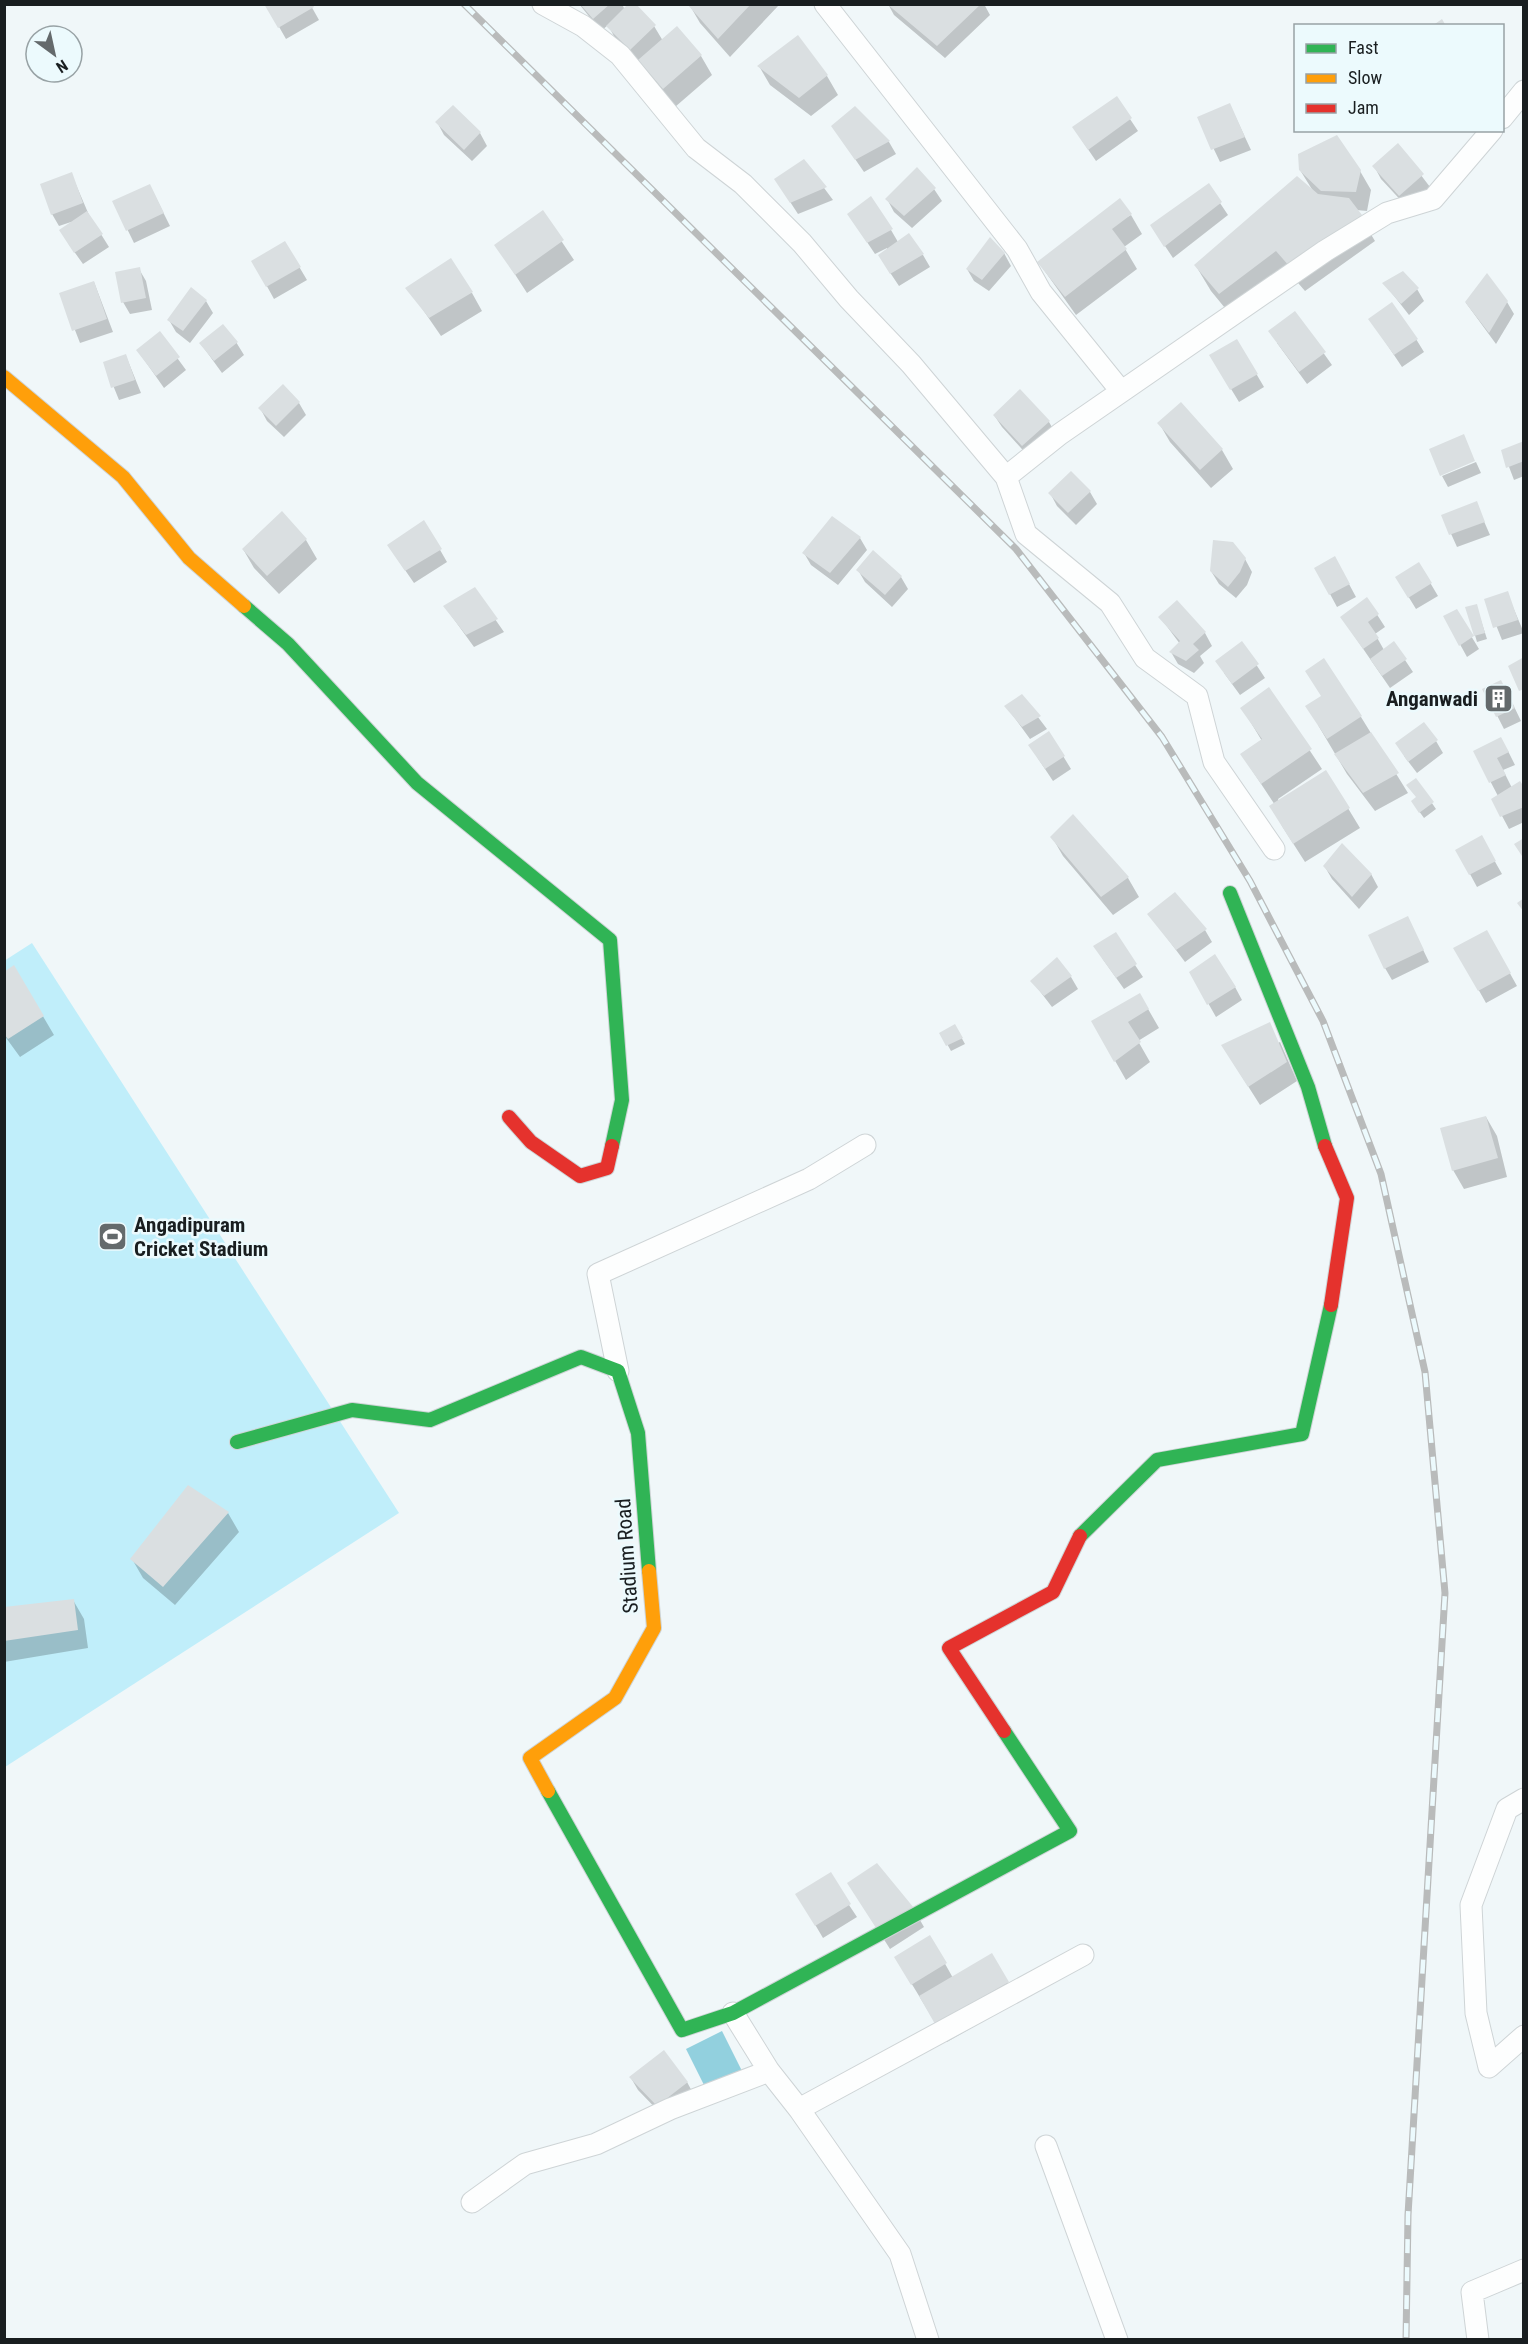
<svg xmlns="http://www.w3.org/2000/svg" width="1528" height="2344" viewBox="0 0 1528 2344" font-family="'Roboto Condensed',sans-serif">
	<rect width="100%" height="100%" fill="#f0f7f9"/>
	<!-- green -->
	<path fill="#c0eefa" d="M32 943 399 1513 5 1767 4 961Z"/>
	<!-- water -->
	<path fill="#92d0de" d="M722 2031 743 2073 707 2091 686 2049Z"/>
	<!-- shadow -->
	<path fill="#0003" d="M266 4H310L319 20 286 39Z
		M579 4H622L625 10 654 26 663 41 701 56 712 75 675 107 651 79 639 60 638 61 615 38 608 25 601 31Z
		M689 4H779V5L730 57 700 23Z
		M888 4H984L990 15 945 58 894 15Z
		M759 66 827 76 838 95 811 116 770 85Z
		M1116 98 1138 131 1096 161 1081 139Z
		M1230 105 1251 150 1220 162 1199 118Z
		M453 107 480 133 487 146 472 161 444 135 437 122Z
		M855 108 889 142 896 154 864 172 833 127Z
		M1398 145 1430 187 1407 207 1381 179 1374 166Z
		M804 161 833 200 798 214 783 191Z
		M1300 170 1360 171 1371 190 1367 211 1356 210 1375 241 1305 291 1292 276 1234 319 1211 291 1196 266 1313 191Z
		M71 173 89 215 109 247 83 264 68 243 71 222 59 226 52 214Z
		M150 186 170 226 134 243 114 202Z
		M934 189 942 201 912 228 894 212 887 199Z
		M1220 203 1228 215 1173 258 1159 237Z
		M542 212 574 260 527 293 496 245Z
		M849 215 891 230 898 242 923 255 930 267 899 286 887 268V248L875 254Z
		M1131 215 1142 234 1124 247 1137 269 1076 315 1039 263Z
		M285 243 307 280 274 299 253 261Z
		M1004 253 1011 266 989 291 974 281 967 269Z
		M139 269 146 281 152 310 130 314 123 302Z
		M94 282 113 332 80 343 61 294Z
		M1384 283 1417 289 1424 301 1409 315Z
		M408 288 472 293 482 311 441 336Z
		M206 301 213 313 190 343 176 332 169 320Z
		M1507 302 1514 314 1496 344 1466 303Z
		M1295 313 1332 365 1307 384 1277 343Z
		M1370 319 1416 339 1424 352 1402 367Z
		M159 333 186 370 164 388 138 351Z
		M1237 341 1264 387 1239 402 1211 356Z
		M236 342 244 355 222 373 201 344Z
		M126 356 141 393 119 400 104 363Z
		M299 403 306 415 284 437 267 421 260 408Z
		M994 415 1049 422 1056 434 1030 458 1002 427Z
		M1159 423 1222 450 1233 469 1211 488 1170 442Z
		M1524 442V476L1514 480 1503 451Z
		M1476 462 1481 473 1448 487 1442 476Z
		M1090 492 1097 504 1076 525 1057 506 1050 493Z
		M1476 503 1490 535 1457 547 1443 516Z
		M282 513 306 540 317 559 279 594 254 568 243 549Z
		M424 522 447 562 414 583 396 557Z
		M860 538 867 550 838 585 811 565 804 553Z
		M1245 559 1252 572 1247 585 1236 598 1219 584 1211 571Z
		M1419 564 1438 596 1416 609 1397 578Z
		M1316 568 1342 571 1356 597 1337 607Z
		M858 570 901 577 908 589 892 607 865 582Z
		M474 589 504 632 474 647 445 607Z
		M1507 593 1524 633 1502 640 1486 600Z
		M1367 599 1385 627 1375 634 1384 650 1405 660 1413 672 1390 688 1342 618Z
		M1177 602 1205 633 1212 646 1200 656 1204 663 1194 673 1178 664 1171 652 1180 644 1160 617Z
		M1476 605 1487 639 1477 642 1467 608Z
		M1456 611 1479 649 1467 657 1445 617Z
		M1242 643 1265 678 1240 695 1224 673Z
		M1269 689 1322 769 1278 799 1279 802 1326 772 1360 828 1305 862 1282 826 1275 805 1242 755 1262 741 1242 708Z
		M1484 690 1508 694 1521 721 1504 729Z
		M1022 696 1047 729 1030 739 1006 706Z
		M1322 697 1361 717 1408 793 1375 811 1347 774 1318 725Z
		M1049 733 1071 769 1053 781 1037 757Z
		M1436 741 1443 753 1417 773 1404 756Z
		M1508 751 1515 765 1503 770 1512 788 1524 790V822L1509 829 1493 799 1498 796 1475 752Z
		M1416 780 1436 809 1424 818 1416 807Z
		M1073 817 1128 878 1139 897 1113 915 1063 856 1052 837Z
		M1481 837 1502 874 1477 887 1457 850Z
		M1325 867 1371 874 1378 887 1359 909 1332 879Z
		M1149 914 1205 930 1212 942 1185 962Z
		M1414 931 1429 962 1392 980 1385 968Z
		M1487 932 1517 986 1486 1003 1455 948Z
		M1102 958 1135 965 1143 977 1124 989Z
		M14 967 54 1035 20 1057 4 1035V974Z
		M1191 973 1235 987 1242 1000 1216 1017Z
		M1071 977 1078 989 1052 1007 1032 981Z
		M1140 995 1159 1028 1138 1041 1150 1062 1126 1080 1093 1022Z
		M955 1026 965 1044 951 1051 941 1033Z
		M1280 1042 1297 1081 1260 1105 1234 1064Z
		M1486 1117 1497 1136 1507 1177 1464 1189 1453 1170Z
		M228 1513 239 1532 175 1605 143 1578 132 1559Z
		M73 1600 84 1619 88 1648 4 1662V1608Z
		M849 1884 913 1908 924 1927 890 1949Z
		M797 1894 849 1905 857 1917 823 1938Z
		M930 1937 953 1978 992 1955 1018 2001 947 2042 896 1958Z
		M631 2078 687 2082 694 2095 665 2118 638 2090Z"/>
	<!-- building -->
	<path fill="#dadfe1" d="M264 4H312L314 7 278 28Z
		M580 4H610L593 19Z
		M628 4H636L656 25 630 50 606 26Z
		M687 4H751L718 39Z
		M887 4H981L937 46Z
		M1442 19 1446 26H1432Z
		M677 26 702 55 663 89 638 60Z
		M798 35 828 75 799 98 757 66Z
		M1117 96 1132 118 1088 150 1072 127Z
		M1230 103 1245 137 1211 150 1197 117Z
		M453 105 481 132 464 150 435 122Z
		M855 106 890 141 855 160 831 126Z
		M1337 135 1361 170 1356 192 1321 191 1299 170 1298 154Z
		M1398 143 1424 174 1399 196 1372 166Z
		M804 159 827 187 790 203 774 179Z
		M917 167 936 188 904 216 885 199Z
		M72 172 83 203 51 215 40 184Z
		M1297 176 1318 194 1349 198 1362 215 1290 267 1276 251 1219 294 1194 265Z
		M1209 183 1222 202 1164 247 1150 225Z
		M150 184 164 213 126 231 112 201Z
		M871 196 893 229 867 243 847 214Z
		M1120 198 1132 214 1112 229 1127 249 1065 297 1037 262Z
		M543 210 564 240 515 275 494 245Z
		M87 211 103 234 74 253 59 230Z
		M909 233 924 254 890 274 878 255Z
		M990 237 1005 253 982 280 966 269Z
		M285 241 301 267 266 287 251 261Z
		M451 258 473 292 429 318 405 288Z
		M140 267 146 298 121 303 115 272Z
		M1403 271 1419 288 1401 304 1382 283Z
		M1487 273 1508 301 1489 333 1465 302Z
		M94 281 107 319 72 331 59 293Z
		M191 287 207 300 183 331 167 320Z
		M1392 302 1418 339 1394 355 1368 319Z
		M1295 311 1326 352 1299 372 1268 331Z
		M223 324 238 342 214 361 199 343Z
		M160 331 180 357 156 376 136 350Z
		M1237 339 1258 374 1230 390 1209 355Z
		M126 354 135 380 111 388 103 362Z
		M283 384 300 402 276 426 258 408Z
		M1020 389 1050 421 1022 446 993 415Z
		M1181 402 1223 449 1200 470 1157 423Z
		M1464 434 1475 461 1440 476 1429 449Z
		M1524 441V461L1506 468 1501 450Z
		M1071 471 1091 491 1068 513 1048 493Z
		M1477 501 1485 522 1449 535 1441 515Z
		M282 511 307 539 267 576 242 549Z
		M832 516 861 537 830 573 802 553Z
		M424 520 442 549 405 571 387 545Z
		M1213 540 1233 542 1246 558 1240 572 1228 587 1210 571Z
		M873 550 902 576 885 595 856 570Z
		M1335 556 1350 584 1329 595 1314 568Z
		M1419 562 1432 583 1408 598 1395 577Z
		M475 587 498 619 466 635 443 606Z
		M1508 591 1518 620 1493 628 1484 599Z
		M1367 597 1379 614 1368 622 1379 638 1363 649 1340 617Z
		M1177 600 1206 632 1193 644 1199 650 1186 661 1169 652 1180 641 1158 617Z
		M1477 604 1485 633 1474 636 1465 607Z
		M1457 609 1474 636 1459 646 1443 616Z
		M1242 641 1259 664 1232 684 1215 661Z
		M1394 641 1407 659 1382 676 1370 659Z
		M1524 657V689L1519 691 1508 666Z
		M1324 658 1362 716 1327 739 1305 706 1321 696 1305 671Z
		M1501 680 1515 708 1496 717 1482 689Z
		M1269 687 1312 749 1261 784 1240 754 1262 739 1240 708Z
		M1022 694 1041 716 1022 727 1004 706Z
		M1424 722 1438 740 1408 762 1395 743Z
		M1049 731 1065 756 1045 769 1028 745Z
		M1371 732 1399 773 1363 793 1334 754Z
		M1501 737 1509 752 1497 758 1506 775 1489 783 1473 751Z
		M1326 770 1350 808 1293 844 1269 806Z
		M1416 778 1434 802 1419 813 1411 801 1416 797 1406 785Z
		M1520 781 1524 787V807L1500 817 1491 799Z
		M1073 814 1129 877 1101 897 1050 837Z
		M1482 835 1496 861 1469 875 1455 850Z
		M1524 838V859L1514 844Z
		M1342 843 1372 874 1352 897 1323 866Z
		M1175 892 1207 929 1176 950 1147 914Z
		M1524 898V912L1517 903Z
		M1408 916 1424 950 1384 969 1368 935Z
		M1487 930 1511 973 1478 991 1453 948Z
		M1116 932 1137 964 1116 978 1093 946Z
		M1215 954 1236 987 1207 1005 1189 972Z
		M1057 957 1072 976 1044 996 1030 981Z
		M14 965 44 1016 8 1039 4 1034V972Z
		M1140 993 1149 1009 1128 1022 1141 1042 1114 1062 1091 1021Z
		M1270 1022 1287 1062 1248 1087 1221 1045Z
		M955 1024 963 1038 946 1046 939 1033Z
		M1486 1116 1498 1158 1452 1171 1440 1128Z
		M188 1485 229 1512 163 1587 130 1559Z
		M74 1599 78 1630 4 1641V1607Z
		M877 1863 914 1908 878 1931 847 1883Z
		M831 1872 851 1904 815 1926 795 1894Z
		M930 1935 947 1963 911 1985 894 1957Z
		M992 1953 1009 1982 935 2024 919 1996Z
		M664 2050 688 2082 657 2106 629 2077Z"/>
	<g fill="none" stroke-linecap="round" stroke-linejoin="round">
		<defs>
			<path id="street" d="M543 4 583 26 620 55 696 148 743 184 802 243 849 299 911 364 1006 477 1026 534 1110 603 1145 658 1197 696 1214 762 1274 849
				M825 4 1017 249 1041 292 1121 391
				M1502 118 1524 91
				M1006 477 1060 434 1325 251 1387 213 1433 199 1492 130
				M618 1371 598 1274 809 1179 865 1145
				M1524 1799 1507 1809 1471 1905 1476 2013 1489 2067 1524 2036
				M733 2013 769 2071 799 2109 900 2254 928 2340
				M799 2109 1083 1955
				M1046 2146 1117 2340
				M472 2202 525 2164 596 2144 670 2109 769 2071
				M1478 2340 1472 2292 1524 2270"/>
			<path id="fast" d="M244 606 288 644 417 783 610 940 622 1100 612 1146
				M1230 893 1308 1087 1325 1146
				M237 1442 352 1410 430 1420 581 1357 618 1371 638 1433 649 1571
				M1080 1536 1157 1460 1302 1434 1331 1305
				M548 1791 682 2030 733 2013 1070 1831 1004 1731"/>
			<path id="slow" d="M4 377 123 477 189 558 244 606
				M548 1791 530 1758 615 1698 654 1628 649 1571"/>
			<path id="jam" d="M509 1117 531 1142 580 1176 607 1168 612 1146
				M1325 1146 1347 1198 1331 1305
				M1004 1731 949 1648 1053 1592 1080 1536"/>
		</defs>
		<!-- street casing -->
		<use href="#street" stroke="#ced4d6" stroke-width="23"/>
		<!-- fast casing -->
		<use href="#fast" stroke="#ced4d6" stroke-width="16"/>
		<!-- slow casing -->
		<use href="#slow" stroke="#ced4d6" stroke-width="16"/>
		<!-- jam casing -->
		<use href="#jam" stroke="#ced4d6" stroke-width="16"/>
		<!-- street -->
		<use href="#street" stroke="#fdfefe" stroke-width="21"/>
		<!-- fast -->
		<use href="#fast" stroke="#30b455" stroke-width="14"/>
		<!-- slow -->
		<use href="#slow" stroke="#ff9f0a" stroke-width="14"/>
		<!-- jam -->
		<use href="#jam" stroke="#e5322d" stroke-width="14"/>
		<defs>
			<path id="rail" d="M464 4 1016 549 1162 737 1250 881 1323 1021 1381 1174 1425 1372 1445 1593 1408 2215 1406 2340"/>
		</defs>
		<!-- rail casing -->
		<use href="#rail" stroke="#b9bbbb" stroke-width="7"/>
		<!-- rail -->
		<use href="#rail" stroke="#ecfafd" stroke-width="4.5" stroke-dasharray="14" stroke-linecap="butt"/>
	</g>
	<!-- icons -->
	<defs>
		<symbol id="building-square" viewBox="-11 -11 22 22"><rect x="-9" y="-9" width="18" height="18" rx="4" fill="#646a6c" stroke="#ecfafd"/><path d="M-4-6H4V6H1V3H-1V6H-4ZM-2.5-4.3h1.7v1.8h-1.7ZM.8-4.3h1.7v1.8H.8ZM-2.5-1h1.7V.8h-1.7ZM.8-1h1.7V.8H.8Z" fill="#fff"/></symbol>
		<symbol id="stadium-square" viewBox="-11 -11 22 22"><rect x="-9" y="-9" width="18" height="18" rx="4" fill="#646a6c" stroke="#ecfafd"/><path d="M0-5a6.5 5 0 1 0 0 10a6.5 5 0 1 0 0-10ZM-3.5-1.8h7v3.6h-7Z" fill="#fff"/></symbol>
	</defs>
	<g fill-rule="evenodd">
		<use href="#building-square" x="1482" y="682" width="33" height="33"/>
		<use href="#stadium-square" x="96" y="1220" width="33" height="33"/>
	</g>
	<g text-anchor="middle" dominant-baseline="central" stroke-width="5" stroke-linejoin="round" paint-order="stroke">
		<!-- poi labels -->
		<g font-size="21" font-weight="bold" fill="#191e20" stroke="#ecfafd" text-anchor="end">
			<text x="1478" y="699">Anganwadi</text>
			<text x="134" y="1225" text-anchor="start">Angadipuram<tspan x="134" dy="24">Cricket Stadium</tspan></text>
		</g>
		<!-- street labels -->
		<g font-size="21" fill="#191e20" stroke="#ecfafd">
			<text transform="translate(627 1556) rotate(-94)">Stadium Road</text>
		</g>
	</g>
	<!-- border -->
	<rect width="1528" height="2344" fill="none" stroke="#191e20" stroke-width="12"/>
	<!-- legend -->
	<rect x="1294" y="24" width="210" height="108" fill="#ecfafd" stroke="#98a2a5" stroke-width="1.5"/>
	<rect x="1306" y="44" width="30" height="9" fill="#30b455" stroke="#98a2a5" stroke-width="1.5"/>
	<text x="1348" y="54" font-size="18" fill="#191e20">Fast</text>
	<rect x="1306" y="74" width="30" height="9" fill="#ff9f0a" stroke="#98a2a5" stroke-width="1.5"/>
	<text x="1348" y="84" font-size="18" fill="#191e20">Slow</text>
	<rect x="1306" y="104" width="30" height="9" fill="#e5322d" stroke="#98a2a5" stroke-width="1.5"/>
	<text x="1348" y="114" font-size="18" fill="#191e20">Jam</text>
	<!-- north arrow -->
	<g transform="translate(54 54) rotate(147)"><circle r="28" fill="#ecfafd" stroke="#98a2a5" stroke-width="1.5"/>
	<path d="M0-4.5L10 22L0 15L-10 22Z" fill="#646a6c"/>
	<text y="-9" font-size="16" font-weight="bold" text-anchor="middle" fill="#191e20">N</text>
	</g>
</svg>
